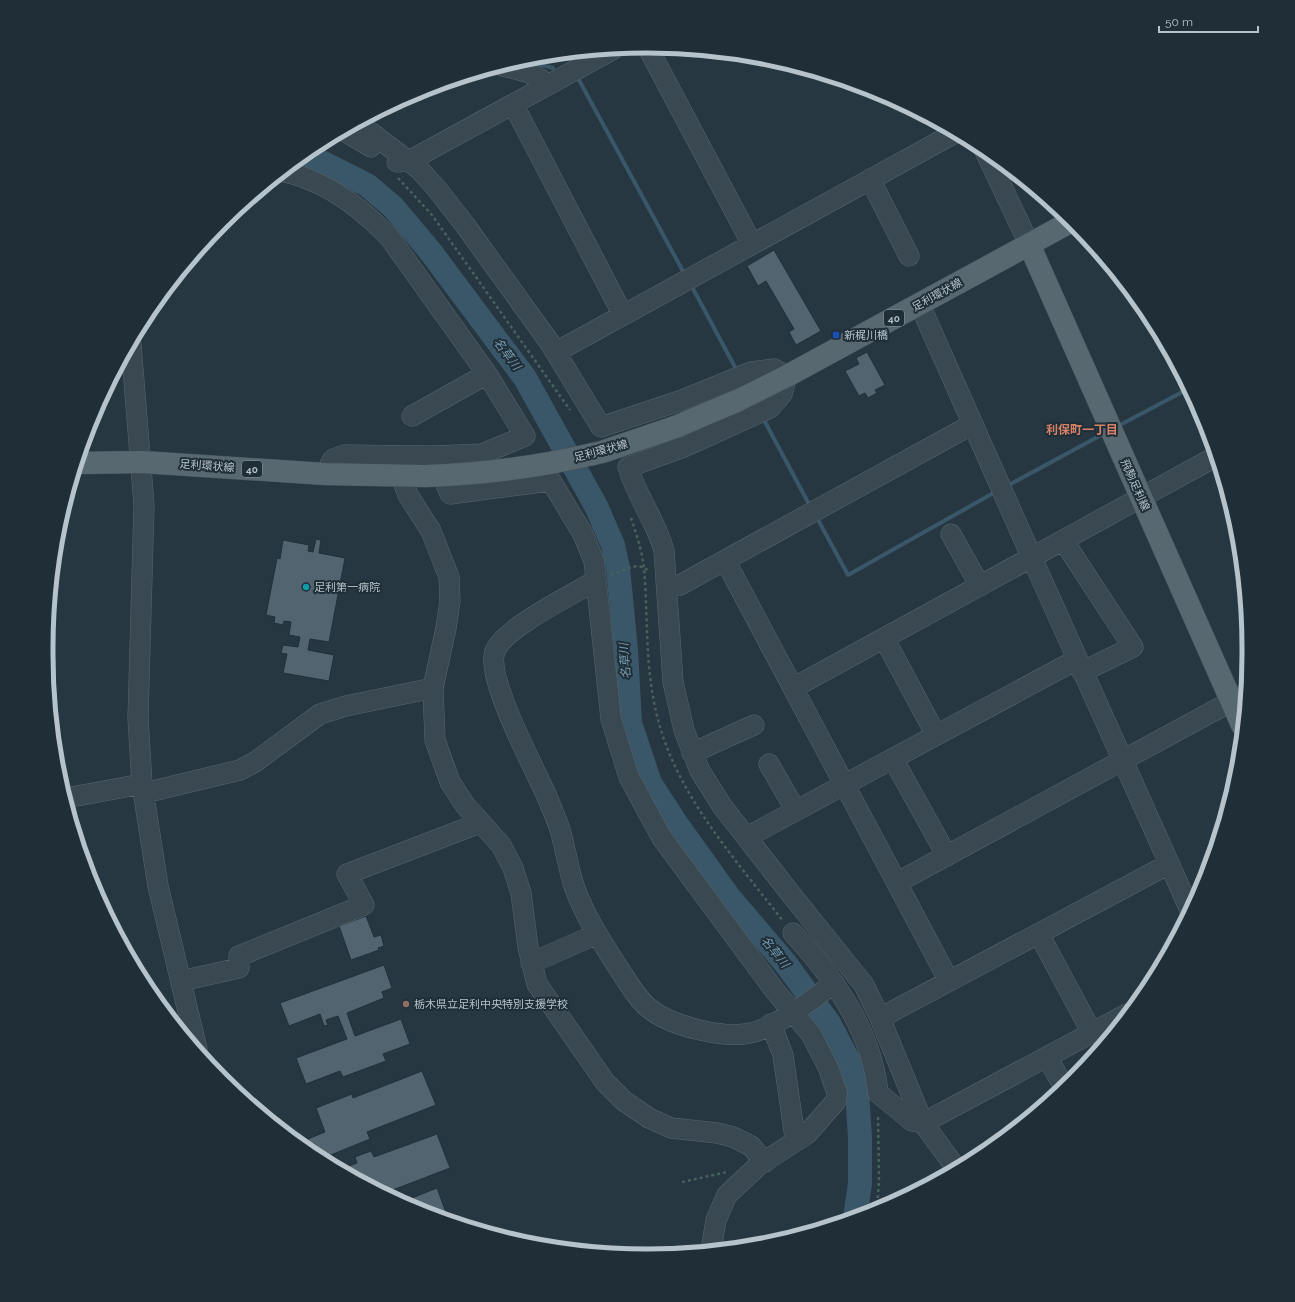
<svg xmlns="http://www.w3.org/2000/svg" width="1295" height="1302" viewBox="0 0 1295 1302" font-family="Raleway,'Noto Sans JP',sans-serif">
	<rect width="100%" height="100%" fill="#263742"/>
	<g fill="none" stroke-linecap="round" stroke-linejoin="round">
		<!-- stream -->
		<path stroke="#395768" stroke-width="4" d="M523 60 553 68
			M579 80 685 275
			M691 285 736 369
			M764 420 810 506
			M1118 426 1188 389
			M1007 486 1105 433
			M816 516 848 575 997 491"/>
		<!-- river -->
		<path stroke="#395768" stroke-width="24" d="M305 154 367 185 393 207 430 251 525 378 596 506 613 545 618 568 626 650 630 723 650 783 678 826 729 897 786 964 829 1023 851 1065 857 1090 860 1138V1184L855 1217"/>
	</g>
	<!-- building -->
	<path fill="#51646f" stroke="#213039" d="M774 250 821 331 796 345 789 332 794 329 766 281 758 286 747 266Z
		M867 352 885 385 875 390 877 393 868 398 865 393 859 396 845 371 859 364 856 358Z
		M316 539 321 540 319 553 345 558 329 642 310 639 308 650 334 655 329 681 283 673 287 654 281 653 283 645 298 647 300 637 289 635 291 622 284 621 283 625 274 623 275 617 266 615 277 558 280 559 283 540 309 545 308 551 313 552Z
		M366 916 374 937 381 935 384 946 378 948 379 950 351 960 339 926Z
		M384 965 392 988 382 992 384 998 347 1013 355 1036 401 1019 410 1044 383 1054 386 1061 343 1077 340 1071 306 1084 296 1058 347 1039 338 1016 326 1020 328 1025 324 1026 320 1014 289 1026 280 1003Z
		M422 1071 436 1105 367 1132 370 1139 321 1159 314 1155 308 1139 325 1132 316 1108 352 1094 353 1098Z
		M437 1134 450 1168 385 1193 341 1169 357 1163 355 1157 371 1151 374 1157Z
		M437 1188 447 1215 441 1217 418 1210 402 1202Z"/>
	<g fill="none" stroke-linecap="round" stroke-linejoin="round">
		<defs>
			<path id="minor" d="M647 46 752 244
				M503 66C519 70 535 72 547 85
				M513 104 623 315
				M358 123 419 169 437 189 465 225 550 343 601 427 682 400 751 372 774 369 787 376 782 394 770 408 684 447 628 467C636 496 656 520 664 551L673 682 684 730 700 771 722 806 794 898 864 985 880 1018 923 1123 956 1168
				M344 131 371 147
				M984 149 1029 244
				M397 162 409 161 612 50
				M284 172C293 174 302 176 310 180 340 192 368 215 390 238L487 374 525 436 482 454 434 456 344 455 333 459 325 474
				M870 179 909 256
				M920 305C1009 507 1099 709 1190 910
				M131 344 144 505 138 718 142 784 158 886 197 1049
				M556 352 955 133
				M412 416 487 374
				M434 456 450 494 551 481 583 534 594 561 611 719 629 777 662 838 775 991 811 1034 828 1067 837 1093 836 1101 807 1134 759 1165 727 1195 716 1220 711 1250
				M401 476 408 495 431 531 449 577 450 601 446 628 433 688 435 740 450 782 465 805 501 845 513 868 521 893 528 947 537 984 605 1082 624 1101 649 1118 671 1128 717 1133 733 1137 751 1146 765 1162
				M951 534 980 586
				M1063 540 1133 647 1082 672
				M725 560 949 981
				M595 581C572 595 504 628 495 651 485 679 536 770 548 799 553 812 559 824 562 837 566 853 569 870 574 886 585 917 603 944 621 972 629 984 638 1000 650 1009 671 1026 724 1039 750 1033 773 1029 815 998 834 983
				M667 587 680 585 973 424
				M884 638 936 735
				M793 688 1215 457
				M692 753 754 725
				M893 759 947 856
				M769 764 796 811
				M144 793 240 770 255 762 320 714 346 706 433 688
				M66 798 142 784
				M747 837 1076 660
				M898 882 1245 694
				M793 933C834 978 872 1031 878 1093L912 1121 923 1123 1127 1014
				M1039 934 1092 1033
				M531 963 597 934
				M181 981 239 968V956L364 905 347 874 480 823
				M880 1018 1169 864
				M771 1024 783 1055 794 1131 799 1139
				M1047 1057 1064 1087"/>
			<path id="major" d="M1029 244 1242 725
				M593 454 602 452 675 427 737 401 787 376 1072 221
				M78 463 142 462 325 474 426 476"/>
		</defs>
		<!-- minor casing -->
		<use href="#minor" stroke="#58666f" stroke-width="21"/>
		<!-- major casing -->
		<use href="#major" stroke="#44525b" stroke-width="23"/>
		<!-- path -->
		<path stroke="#48605e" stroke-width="2.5" stroke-dasharray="3 3" stroke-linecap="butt" d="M398 178 432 215 570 410
			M631 518C636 533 642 551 644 568 648 614 645 661 655 707 672 790 732 855 783 921
			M611 575C626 570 638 560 650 572
			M682 1182 727 1172
			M877 1210 879 1180 878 1114"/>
		<!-- minor -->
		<use href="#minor" stroke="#3a4851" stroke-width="20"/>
		<!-- major -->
		<use href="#major" stroke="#586871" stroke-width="22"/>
		<defs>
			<path id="major-bridge" d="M426 476C483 474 538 467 593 454"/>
		</defs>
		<!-- major-bridge casing -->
		<use href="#major-bridge" stroke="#44525b" stroke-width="23" stroke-linecap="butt"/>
		<!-- major-bridge -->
		<use href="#major-bridge" stroke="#586871" stroke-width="22"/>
	</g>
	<!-- markers -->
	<rect fill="#1a4fb4" stroke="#1f2e37" stroke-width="1.5" x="832" y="331" width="8" height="8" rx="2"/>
	<circle fill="#0f9aa8" stroke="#1f2e37" stroke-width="1.5" cx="306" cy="587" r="4"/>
	<circle fill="#8d6e63" stroke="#1f2e37" stroke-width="1.5" cx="406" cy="1004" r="4"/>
	<g text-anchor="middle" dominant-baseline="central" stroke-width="4" stroke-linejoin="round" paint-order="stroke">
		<!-- shield labels -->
		<g fill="#1f2e37" stroke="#89969f" stroke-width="1">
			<rect x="884" y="310" width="20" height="16" rx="3"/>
			<rect x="242" y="461" width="20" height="16" rx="3"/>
		</g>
		<g font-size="10" font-weight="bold" fill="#b7c3cb">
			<text x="894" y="318">40</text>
			<text x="252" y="469">40</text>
		</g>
		<!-- street labels -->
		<g font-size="11" fill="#b7c3cb" stroke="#1f2e37">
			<text transform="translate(937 295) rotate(-29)">足利環状線</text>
			<text transform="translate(601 451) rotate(-15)">足利環状線</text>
			<text transform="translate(207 466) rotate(4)">足利環状線</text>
			<text transform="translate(1135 485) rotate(66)">飛駒足利線</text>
		</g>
		<!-- poi labels -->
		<g font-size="11" fill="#b7c3cb" stroke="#1f2e37" text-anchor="start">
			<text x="844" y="335">新梶川橋</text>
			<text x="314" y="587">足利第一病院</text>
			<text x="414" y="1004">栃木県立足利中央特別支援学校</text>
		</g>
		<!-- water labels -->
		<g font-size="12" font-style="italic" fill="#779aae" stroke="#1f2e37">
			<text transform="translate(507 354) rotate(53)">名草川</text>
			<text transform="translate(625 661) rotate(-94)">名草川</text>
			<text transform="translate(775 952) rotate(51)">名草川</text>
		</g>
		<!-- neighbourhood labels -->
		<g font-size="12" font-weight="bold" fill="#d68167" stroke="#1f2e37">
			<text x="1082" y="430">利保町一丁目</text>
		</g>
	</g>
	<!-- crop -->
	<path d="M0 0H1295V1302H0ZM647 53H648A594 594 0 0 1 1242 647V655A594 594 0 0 1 648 1249H647A594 594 0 0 1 53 655V647A594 594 0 0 1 647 53Z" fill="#1f2e37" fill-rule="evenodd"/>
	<path fill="none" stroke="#b7c3cb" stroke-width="5" d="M647 53H648A594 594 0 0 1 1242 647V655A594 594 0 0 1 648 1249H647A594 594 0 0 1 53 655V647A594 594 0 0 1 647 53Z"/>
	<!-- scale -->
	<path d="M1159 26v6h99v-6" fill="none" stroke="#b7c3cb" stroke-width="2"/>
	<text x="1165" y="26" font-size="12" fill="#b7c3cb" stroke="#1f2e37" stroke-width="3" paint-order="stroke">50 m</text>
</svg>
